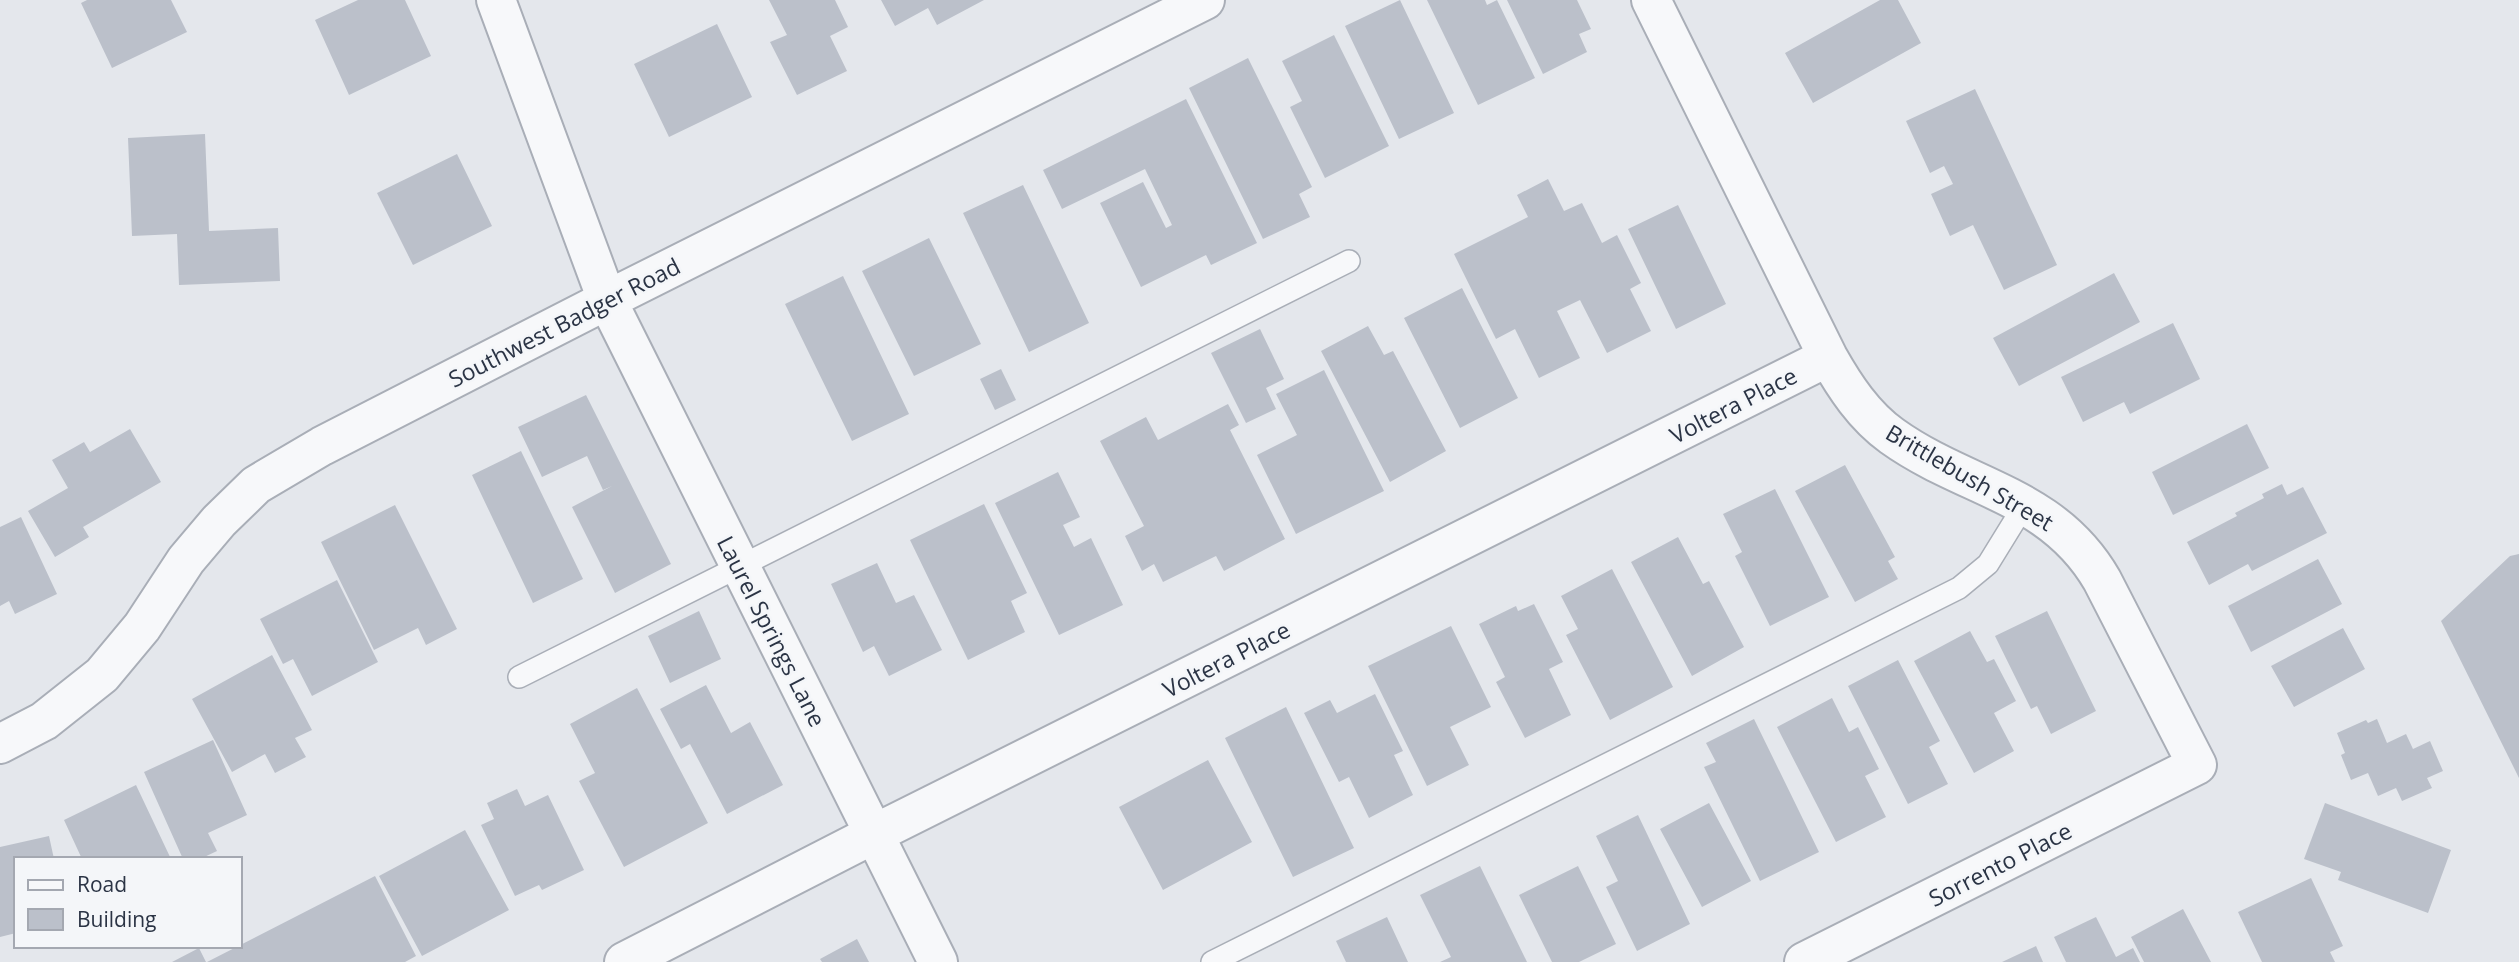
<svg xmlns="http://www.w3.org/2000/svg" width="2519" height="962" viewBox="0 0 2519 962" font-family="'Open Sans',sans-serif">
	<rect width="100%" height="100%" fill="#e4e7ec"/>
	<!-- building -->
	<path fill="#bbc0ca" d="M87 0H171L187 32 112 68 81 3Z
		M358 0H405L431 56 349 95 315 20Z
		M769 0H835L848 27 830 36 847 71 797 95 770 42 787 35Z
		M881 0H984L937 25 928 8 895 26Z
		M1400 0 1454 113 1399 139 1345 26Z
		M1427 0H1485L1487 5 1497 0 1535 78 1478 105Z
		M1507 0H1577L1591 29 1579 34 1587 52 1543 74Z
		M1880 0H1898L1921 43 1813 103 1785 53Z
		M717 24 752 97 669 137 634 64Z
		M1334 35 1389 146 1325 178 1290 107 1302 101 1282 61Z
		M1248 58 1312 187 1299 194 1310 217 1263 239 1189 88Z
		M1975 89 2057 265 2004 290 1973 225 1950 236 1931 194 1953 184 1944 166 1930 173 1906 121Z
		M1186 99 1257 243 1211 265 1206 255 1141 287 1100 203 1143 182 1166 228 1172 225 1145 169 1062 209 1043 170Z
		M205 134 209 231 278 228 280 281 179 285 177 234 132 236 128 138Z
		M457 154 492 226 413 265 377 193Z
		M1548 179 1564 211 1582 203 1602 243 1617 235 1641 283 1630 289 1651 331 1607 353 1580 300 1557 311 1580 358 1539 378 1515 329 1496 339 1454 254 1528 217 1517 195Z
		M1023 185 1089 323 1029 352 963 213Z
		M1678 205 1726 304 1676 329 1628 229Z
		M929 238 981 344 914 376 862 271Z
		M2114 273 2140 322 2019 386 1993 338Z
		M843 276 909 414 852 441 785 304Z
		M1462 288 1518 398 1460 428 1404 318Z
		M2173 323 2200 379 2130 414 2124 402 2083 422 2061 377Z
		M1368 326 1384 355 1393 351 1446 451 1390 482 1321 351Z
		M1260 329 1284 379 1266 388 1276 409 1246 423 1211 353Z
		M1001 369 1016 400 995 410 980 379Z
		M1324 370 1384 491 1296 534 1257 455 1297 435 1276 394Z
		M586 395 671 564 615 593 572 507 612 486 603 490 587 456 542 477 518 427Z
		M1228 404 1239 425 1230 430 1285 539 1224 571 1216 556 1163 582 1154 564 1142 571 1125 536 1144 526 1100 441 1146 417 1158 440Z
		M2247 424 2269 468 2173 515 2152 472Z
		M130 429 161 482 83 527 89 537 55 557 28 511 68 488 52 460 84 442 90 452Z
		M521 451 583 579 533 603 472 475Z
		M1845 465 1895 557 1888 561 1898 579 1855 602 1795 491Z
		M1058 472 1080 517 1063 525 1074 547 1091 538 1123 605 1059 635 995 503Z
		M2282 484 2287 495 2303 487 2327 533 2252 571 2248 564 2209 585 2187 542 2237 516 2235 513 2264 498 2262 494Z
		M1775 489 1829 597 1770 626 1735 556 1742 552 1723 514Z
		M984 504 1027 593 1011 601 1025 632 968 660 910 540Z
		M395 505 457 629 426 645 418 628 374 650 321 542Z
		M21 517 57 594 15 614 9 601 0 606V527Z
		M1678 537 1703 584 1709 581 1744 647 1692 676 1631 562Z
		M2519 554V778L2441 621 2510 556Z
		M2318 559 2342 604 2251 652 2228 606Z
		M877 563 896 603 914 595 942 650 889 676 874 646 863 652 831 584Z
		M1612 569 1673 687 1610 720 1566 635 1578 629 1561 596Z
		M337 580 378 662 312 696 293 659 283 664 260 619Z
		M1534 604 1563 662 1549 669 1571 715 1525 738 1496 682 1505 677 1479 624 1516 606 1518 611Z
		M699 611 721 659 670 683 648 636Z
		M2047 611 2096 711 2051 734 2037 706 2031 709 1995 636Z
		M1451 626 1491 707 1450 727 1469 765 1427 786 1368 666Z
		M2343 628 2365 669 2294 707 2271 666Z
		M1970 631 1987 662 1994 659 2016 701 1994 713 2014 751 1974 773 1914 661Z
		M272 655 312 730 295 738 306 757 275 773 265 754 232 772 192 699Z
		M1898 660 1940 741 1929 747 1948 784 1908 804 1848 686Z
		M706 685 731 733 750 722 783 785 727 814 690 744 681 749 660 709Z
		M637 688 708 823 624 867 579 781 595 773 570 724Z
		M1375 694 1403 751 1394 755 1413 795 1369 818 1349 777 1339 782 1304 713 1330 700 1337 713Z
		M1832 698 1849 732 1858 727 1879 769 1865 776 1886 817 1836 842 1777 727Z
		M1286 707 1354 848 1293 877 1225 738Z
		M1754 719 1819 852 1760 881 1704 767 1716 762 1706 743Z
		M2377 719 2387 743 2406 734 2413 749 2430 741 2443 771 2427 778 2432 788 2402 801 2396 788 2378 796 2368 773 2351 780 2341 755 2345 753 2337 733 2366 720 2368 723Z
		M213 740 247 815 208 833 217 851 200 859H183L144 772Z
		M1208 760 1252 842 1163 890 1119 807Z
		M136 785 171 859H82L64 820Z
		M517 789 525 806 548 795 584 870 542 890 539 885 515 896 481 825 494 819 487 803Z
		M1709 803 1751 881 1702 907 1660 829Z
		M2325 803 2451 850 2428 913 2338 880 2341 872 2304 859Z
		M1638 815 1690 924 1637 951 1606 887 1618 881 1596 836Z
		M465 830 509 910 422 956 379 876Z
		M49 836 54 859H16V933L0 937V847Z
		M1480 866 1527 962H1440L1451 957 1420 895Z
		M1578 866 1616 944 1579 962H1552L1519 895Z
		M375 876 416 956 405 962H207Z
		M2311 878 2343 946 2330 952 2335 962H2262L2238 912Z
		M2183 909 2211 962H2144L2131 937Z
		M1387 917 1408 962H1346L1336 941Z
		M2096 917 2116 957 2133 948 2140 962H2066L2054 937Z
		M857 939 869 962H822L820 959Z
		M2036 946 2043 962H2002Z
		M199 948 206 962H172Z"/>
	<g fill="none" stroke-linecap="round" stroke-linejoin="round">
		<defs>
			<path id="lane" d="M519 677 1349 261
				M1212 962 1959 588 1988 564 2025 504"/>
			<path id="street" d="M496 0 607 300 938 962
				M1651 0 1828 357C1845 387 1864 416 1892 436 1966 489 2052 494 2102 580L2197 765 1804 962
				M0 744 44 721 102 675 142 627 186 560 219 521 256 485 322 446 607 300 1205 0
				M624 962 874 834 1828 357"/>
		</defs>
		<!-- lane casing -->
		<use href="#lane" stroke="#a9aeb7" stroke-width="24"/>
		<!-- street casing -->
		<use href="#street" stroke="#a9aeb7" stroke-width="42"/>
		<!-- lane -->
		<use href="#lane" stroke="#f7f8fa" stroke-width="21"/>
		<!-- street -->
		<use href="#street" stroke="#f7f8fa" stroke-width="38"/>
	</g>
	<g text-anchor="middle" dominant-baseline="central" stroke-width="5" stroke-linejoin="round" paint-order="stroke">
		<!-- street labels -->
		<g font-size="23" fill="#2b3445" stroke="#f4f6f9">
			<text transform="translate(564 322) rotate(-27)">Southwest Badger Road</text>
			<text transform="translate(1733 405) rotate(-27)">Voltera Place</text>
			<text transform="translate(1970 477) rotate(30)">Brittlebush Street</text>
			<text transform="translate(772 631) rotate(63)">Laurel Springs Lane</text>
			<text transform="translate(1226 659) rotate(-27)">Voltera Place</text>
			<text transform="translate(2000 864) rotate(-27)">Sorrento Place</text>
		</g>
	</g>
	<!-- legend -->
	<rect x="14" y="857" width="228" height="91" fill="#f4f6f9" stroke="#a4a8b1" stroke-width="2"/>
	<rect x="28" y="880" width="35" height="10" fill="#f7f8fa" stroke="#a4a8b1" stroke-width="2"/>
	<text x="77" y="892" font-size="21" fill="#2b3445">Road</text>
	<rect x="28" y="909" width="35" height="21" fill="#bbc0ca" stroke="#a4a8b1" stroke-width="2"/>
	<text x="77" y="927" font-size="21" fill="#2b3445">Building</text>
</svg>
